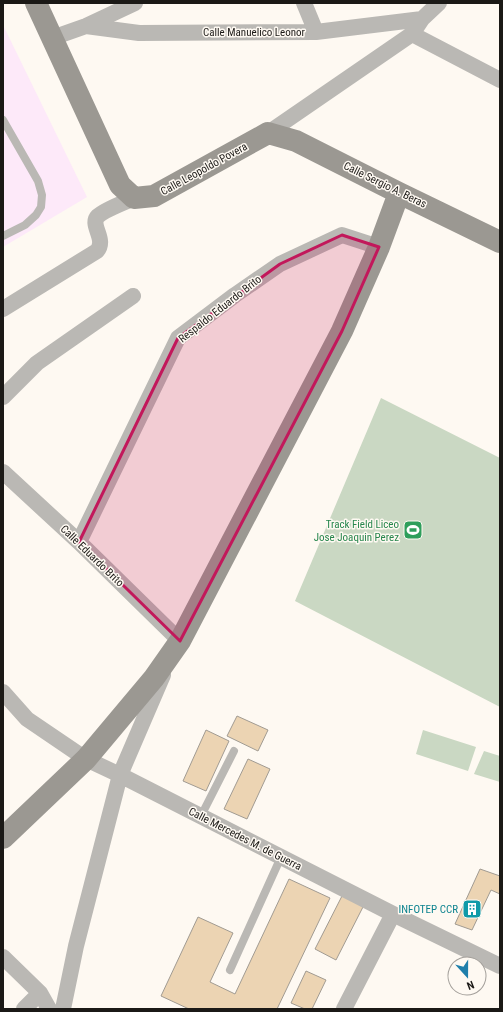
<svg xmlns="http://www.w3.org/2000/svg" width="503" height="1012" viewBox="0 0 503 1012" font-family="'Roboto Condensed',sans-serif">
	<rect width="100%" height="100%" fill="#fef9f2"/>
	<!-- education -->
	<path fill="#fde9f9" d="M3 25 87 197 3 247Z"/>
	<!-- green -->
	<path fill="#cad8c3" d="M381 398 500 458V707L295 601Z
		M423 730 476 747 468 771 416 754Z
		M484 751 500 756V782L474 774Z"/>
	<!-- building -->
	<path fill="#ecd4b3" stroke="#a19b92" d="M237 716 268 730 258 751 227 736Z
		M206 730 229 741 206 791 183 781Z
		M248 759 270 769 247 819 224 809Z
		M480 869 500 876V894L491 890 472 930 455 924Z
		M289 879 330 898 277 1009H189L161 996 198 917 233 933 210 982 235 994Z
		M343 894 364 905 336 960 315 949Z
		M306 971 326 980 312 1009H305L291 1003Z"/>
	<g fill="none" stroke-linecap="round" stroke-linejoin="round">
		<!-- lane -->
		<path stroke="#bab8b4" stroke-width="8" d="M3 120 38 181 42 195 41 207 36 215 25 225 3 236
			M201 816 234 751
			M230 970 281 857"/>
		<!-- street -->
		<path stroke="#bab8b4" stroke-width="16" d="M304 3 316 32
			M86 26 139 33 316 32 422 19
			M412 34 500 80
			M52 38 86 26 135 3
			M268 133 412 34 422 19 439 3
			M3 309 97 251C107 239 89 225 98 216 104 210 125 202 134 198
			M3 397 37 363 133 296
			M3 472 79 542 180 641
			M79 542 178 338 235 295 280 264 342 235 379 247
			M3 692 27 719 86 759 120 775 393 914 500 966
			M3 957 40 993 49 1009
			M24 1009 40 993
			M63 1009 76 946 120 775 163 675
			M344 1009 393 914"/>
		<!-- secondary -->
		<path stroke="#9b9892" stroke-width="22" d="M36 3 120 185 134 198 154 196 268 133 296 141 399 193 500 242
			M3 838 86 759 154 678 180 641 342 331 379 247 399 193"/>
	</g>
	<!-- marked area -->
	<path fill="#c2185b" fill-opacity="0.2" stroke="#c2185b" stroke-width="3" stroke-linejoin="round" d="M342 235 379 247 342 331 180 641 79 542 178 338 280 264Z"/>
	<!-- icons -->
	<defs>
		<symbol id="stadium-square" viewBox="-11 -11 22 22"><rect x="-9" y="-9" width="18" height="18" rx="4" fill="#2e9e5b" stroke="#fef9f2"/><path d="M0-5a6.5 5 0 1 0 0 10a6.5 5 0 1 0 0-10ZM-3.5-1.8h7v3.6h-7Z" fill="#fff"/></symbol>
		<symbol id="building-square" viewBox="-11 -11 22 22"><rect x="-9" y="-9" width="18" height="18" rx="4" fill="#0f9aa8" stroke="#fef9f2"/><path d="M-4-6H4V6H1V3H-1V6H-4ZM-2.5-4.3h1.7v1.8h-1.7ZM.8-4.3h1.7v1.8H.8ZM-2.5-1h1.7V.8h-1.7ZM.8-1h1.7V.8H.8Z" fill="#fff"/></symbol>
	</defs>
	<g fill-rule="evenodd">
		<use href="#stadium-square" x="402" y="519" width="22" height="22"/>
		<use href="#building-square" x="461" y="898" width="22" height="22"/>
	</g>
	<g text-anchor="middle" dominant-baseline="central" stroke-width="3" stroke-linejoin="round" paint-order="stroke">
		<!-- street labels -->
		<g font-size="11" fill="#1b1916" stroke="#fef9f2">
			<text x="254" y="32">Calle Manuelico Leonor</text>
			<text transform="translate(204 169) rotate(-29)">Calle Leopoldo Povera</text>
			<text transform="translate(385 185) rotate(26)">Calle Sergio A. Beras</text>
			<text transform="translate(220 309) rotate(-38)">Respaldo Eduardo Brito</text>
			<text transform="translate(92 556) rotate(44)">Calle Eduardo Brito</text>
			<text transform="translate(245 839) rotate(27)">Calle Mercedes M. de Guerra</text>
		</g>
		<!-- leisure labels -->
		<g font-size="11" fill="#27864d" stroke="#fef9f2" text-anchor="end">
			<text x="399" y="524">Track Field Liceo<tspan x="399" dy="13">Jose Joaquin Perez</tspan></text>
		</g>
		<!-- culture labels -->
		<g font-size="11" fill="#0d838f" stroke="#fef9f2" text-anchor="end">
			<text x="458" y="909">INFOTEP CCR</text>
		</g>
	</g>
	<!-- border -->
	<rect width="503" height="1012" fill="none" stroke="#1b1916" stroke-width="8"/>
	<!-- north arrow -->
	<g transform="translate(467 976) rotate(159)"><circle r="19" fill="#fef9f2" stroke="#a39f9a"/>
	<path d="M0-3L7 15L0 10L-7 15Z" fill="#1f7fab"/>
	<text y="-6" font-size="11" font-weight="bold" text-anchor="middle" fill="#1b1916">N</text>
	</g>
</svg>
